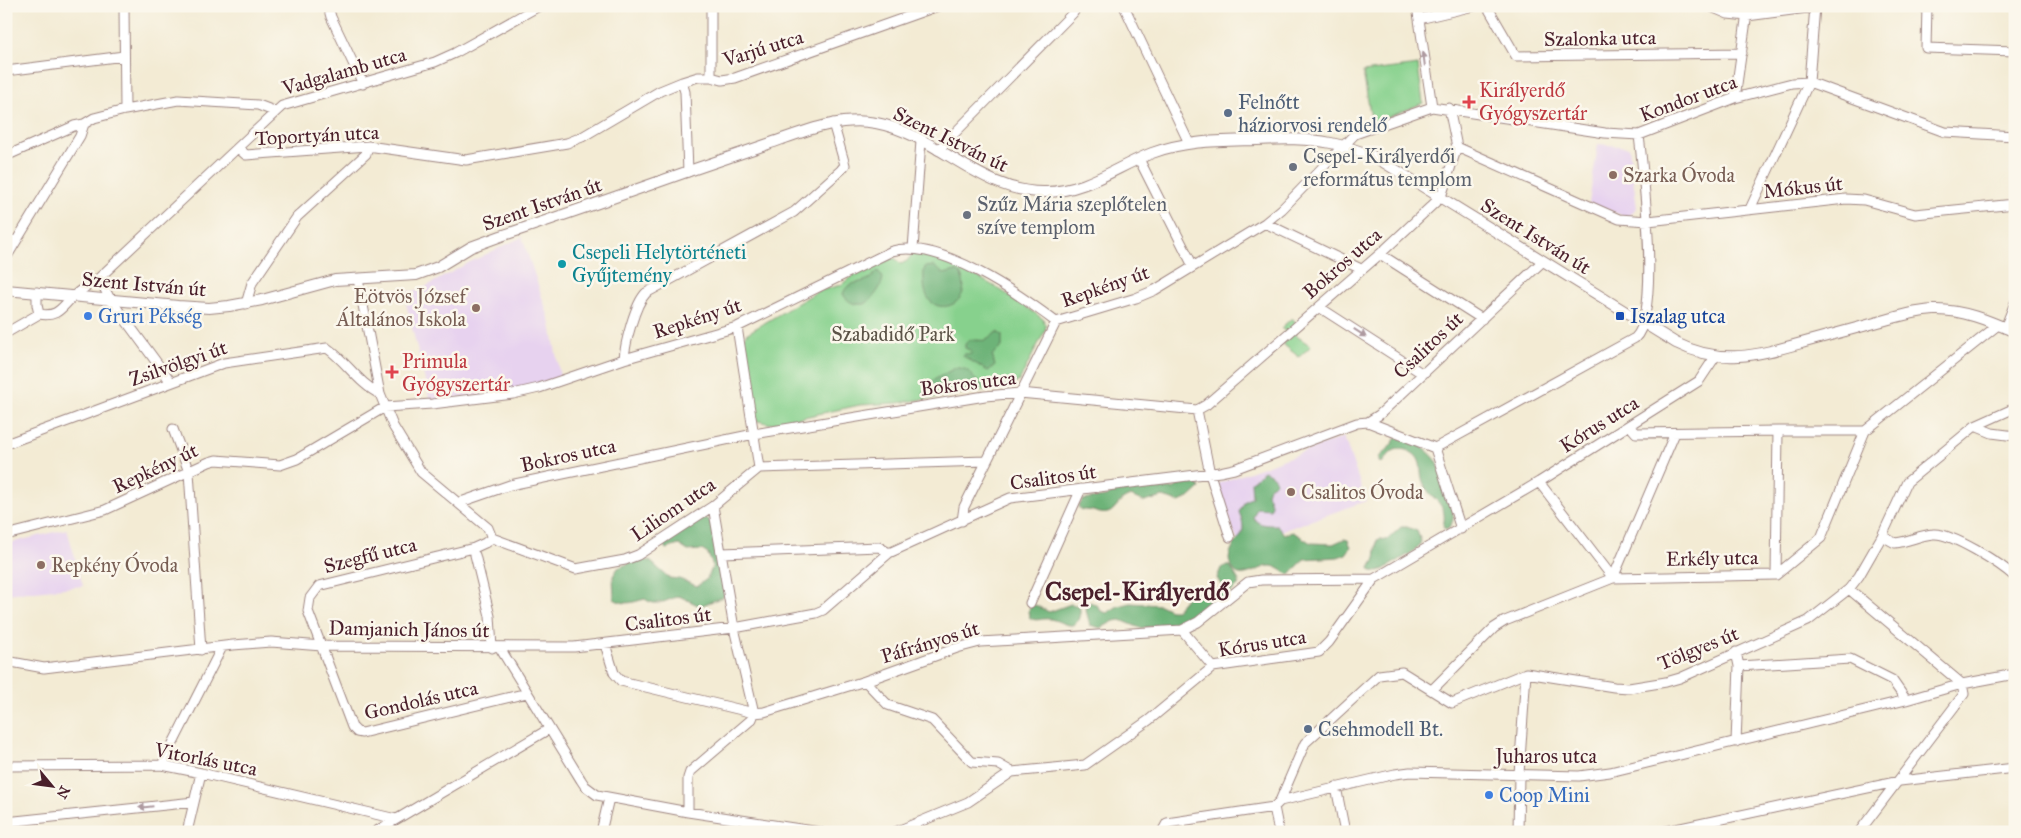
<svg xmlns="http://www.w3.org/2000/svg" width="2021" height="838" viewBox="0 0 2021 838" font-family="'IM FELL Great Primer',serif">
	<rect width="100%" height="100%" fill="#fbf7ec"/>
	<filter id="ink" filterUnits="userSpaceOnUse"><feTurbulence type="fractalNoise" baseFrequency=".02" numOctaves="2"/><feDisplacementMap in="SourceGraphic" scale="10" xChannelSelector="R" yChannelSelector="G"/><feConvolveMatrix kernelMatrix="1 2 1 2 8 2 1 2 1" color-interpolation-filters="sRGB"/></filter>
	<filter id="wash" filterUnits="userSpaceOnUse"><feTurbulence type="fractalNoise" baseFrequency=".0096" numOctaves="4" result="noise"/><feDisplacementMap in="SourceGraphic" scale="20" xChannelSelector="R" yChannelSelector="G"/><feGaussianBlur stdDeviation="1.12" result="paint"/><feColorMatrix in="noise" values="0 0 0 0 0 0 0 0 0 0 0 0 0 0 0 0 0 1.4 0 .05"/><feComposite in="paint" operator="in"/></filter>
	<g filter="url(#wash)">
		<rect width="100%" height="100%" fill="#f3ebd4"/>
		<!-- built -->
		<path fill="#e7d2ef" d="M1598 144 1629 147 1637 208 1627 217 1589 203Z
			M522 237 551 324 560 377 524 390 430 401 403 291H418L466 264Z
			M1344 437 1366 501 1239 546 1217 484Z
			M67 529 83 586 6 594V544Z"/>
		<!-- green -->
		<path fill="#87d18d" stroke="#68785c" d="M1418 65 1423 103 1372 124 1363 72Z
			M913 253C960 263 1004 290 1043 319L1046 326 1045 331 1019 381 1010 387 898 403 860 405 771 424 754 420 743 340 746 334 818 291 841 285 853 275 892 258 896 259 901 264 907 261Z
			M1292 318 1295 321V335L1311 346 1299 357 1284 345 1285 331 1281 328Z"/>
		<!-- forest -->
		<path fill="#6db378" stroke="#5c6952" d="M934 266 944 274 956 271 960 273C978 306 925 324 924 282 924 277 923 272 925 267Z
			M878 271 883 278C881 289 874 297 865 304 855 305 848 303 843 294 848 280 858 285 869 279 873 277 875 273 878 271Z
			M997 332 1002 335V347L992 355 995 366 988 371 963 356 964 354H971L972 351 965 348V344C972 336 977 342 986 340 989 339 994 334 997 332Z
			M955 368C973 367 969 378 981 383L982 388 927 395 923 394 928 383Z
			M1396 438C1411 439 1427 448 1436 460 1440 465 1452 505 1453 513 1454 520 1452 526 1446 529L1443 527C1449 502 1432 502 1424 484 1420 477 1422 468 1419 461 1416 452 1401 446 1393 451 1389 454 1385 459 1382 463L1379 462V457L1388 449Z
			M1264 471C1269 473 1275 476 1276 482L1269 487 1267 493 1272 506 1270 509 1257 508 1253 517C1258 526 1267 525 1277 525L1284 534 1293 532 1311 543 1333 544 1344 539 1348 540 1351 547 1346 554 1338 557 1304 559 1290 575C1284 572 1278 567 1272 566 1260 565 1241 583 1233 569 1231 565 1229 563 1229 558 1232 537 1251 540 1239 512L1245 501 1252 497 1251 482Z
			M1194 483 1198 484 1200 488 1189 498 1179 502 1163 497 1144 502 1131 496C1112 501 1118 520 1093 511 1087 509 1083 512 1078 507L1083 500 1105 497 1125 487H1136L1144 490 1154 488 1173 489 1181 484Z
			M704 518 709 520 712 525 726 594 723 597 700 606 679 596C666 600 657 608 645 599 633 602 625 606 614 599L613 576 618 568 639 559 650 561 669 578 679 579 697 586 707 579 713 566 708 554 702 550 688 551 679 545 666 549 664 546C670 534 691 522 704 518Z
			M1401 527H1407L1417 531 1421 541 1419 546 1411 553 1379 572 1372 571 1370 568 1375 559 1377 540 1380 539 1387 540Z
			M1225 566H1230L1239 581 1238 586 1201 616 1188 623 1176 626 1170 624 1140 628 1121 620 1114 621 1101 628 1090 625 1086 610 1087 605 1090 602 1097 605 1101 611 1107 613 1118 606 1130 603 1160 605 1170 610H1176L1189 595 1197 589C1205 591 1217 594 1222 586L1217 578 1221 568Z
			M1071 604 1079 606C1081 611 1080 613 1079 617 1075 634 1059 619 1049 619 1041 618 1037 622 1030 618L1028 612 1031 606 1035 605 1049 612Z"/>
	</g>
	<g filter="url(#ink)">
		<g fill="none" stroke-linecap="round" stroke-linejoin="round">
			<defs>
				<path id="minor" d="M124 6 125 110
					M328 6 331 17 363 84
					M1124 6 1189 143
					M1417 6 1432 107
					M1487 6 1516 56 1742 53
					M1709 6 1728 14 1747 16 1815 7
					M1927 6 1926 48 2015 51
					M1419 19 1474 6
					M6 71 124 56
					M711 77V6
					M682 82 685 92 688 172
					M1735 98 1748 6
					M1457 147 1619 219 1648 221 1846 199 1864 200 1915 214 2015 204
					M238 148 246 155 368 146 466 160 567 143 582 137 660 91 682 82 698 77H711L722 80 735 78 938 6
					M938 150 1073 13 1077 6
					M6 156 74 126 84 124 94 118 125 110 178 100 258 105 274 111
					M1139 159 1193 266
					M1750 209 1809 82 1815 6
					M1265 223 1361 269
					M6 237 15 242
					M913 249 921 141
					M1380 254 1482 319
					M6 258 80 136 84 124
					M99 278 110 299 171 382
					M358 279 380 394 393 426 421 472 488 528 492 538 576 569 625 560 638 555 713 506 759 468 986 461
					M37 292V305L39 314
					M246 304 252 283 297 217 366 154 368 146
					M1319 307 1423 374
					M737 327 759 468
					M2005 328 2015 303
					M6 333 39 314C60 318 62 305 76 294 83 288 92 283 99 278L282 106 435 62 455 53 539 6
					M624 359C625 343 635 304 646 293L794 212 841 170 845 165 833 123
					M1197 410 1210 474 1230 537
					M1368 422 1435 448
					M1630 426 1636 433 1778 431H1865
					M1975 426 1992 433 2015 436
					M173 429 189 472 201 650
					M6 444 224 363 327 348C346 361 359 384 380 394
					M1435 448 1635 338C1661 314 1643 173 1639 135
					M1435 448 1461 529
					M1539 482 1613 578 1675 433
					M458 503 510 485 754 434 985 396 1020 393 1197 410 1206 405 1380 254 1441 197 1457 147 1449 108
					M713 506 734 628 754 713
					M962 521 964 507 1056 322
					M6 535 105 510 209 462 216 460 280 465 297 459 385 407 432 404 513 394 539 388 624 359 737 327 892 251C939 238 1019 294 1056 322L1136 298 1155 290 1265 223 1282 209 1355 134 1432 107 1605 133 1639 135 1735 98 1792 83 1809 82 1945 132 2015 136
					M1882 536 1895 543C1908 542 1920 535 1933 534 1951 532 2001 564 2015 577
					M492 538 485 543 474 548 319 586 310 598 308 611 352 727 357 732 362 733 527 693
					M722 553 879 547 889 553
					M475 555 490 616 492 648
					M1776 575 1778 431
					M1849 589 1962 684
					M1030 603 1081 489
					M1182 630 1213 667
					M605 644 614 673 621 681 754 713 764 712 865 681 957 648 980 642 1182 630 1198 622 1248 582 1261 580 1374 579
					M500 648 581 780 585 786 597 795 688 812 820 832
					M6 661 44 668 233 645 271 642 322 646 574 647 734 628 816 613 823 610 889 553 1010 498 1220 472 1234 469 1357 423 1368 422 1379 415 1543 261
					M1739 666 1850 659 1892 680 1906 700
					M865 681 888 705 932 720 972 762 998 764 1012 772 1085 765 1149 720 1213 667 1319 652 1329 642 1374 579 1539 482 1699 381 1715 357
					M1432 690 1494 628 1505 621 1613 578 1776 575 1821 538 1865 431 1998 325
					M1736 742 1739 666 1736 652
					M162 765 222 647
					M6 766 162 765 201 773 396 819
					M1336 787 1345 832
					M1280 801 1305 743 1379 675 1402 672 1452 703 1526 673 1614 687 1629 688 1666 682 1680 678 1808 621 1849 589 1859 576 1882 536 1907 482 1975 426 2015 408
					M1274 807 1279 832
					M688 812V778L690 772 752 719 754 713
					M6 822 194 802
					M1518 830 1530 832
					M187 832 201 773
					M375 832 549 729
					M601 832 609 798
					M895 832 968 802 1012 772
					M1162 832 1167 823 1274 807 1280 801 1395 774 1410 772 1579 776 1610 772 1906 700 1962 684 2015 674
					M1518 832 1519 774 1526 673
					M1662 832 1900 781 2015 768
					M1859 832 1964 694 1962 684"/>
				<path id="tertiary" d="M6 290 178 306 209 308 229 306 262 300 335 280 416 275 438 267 471 247 501 236C564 215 627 193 689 171 716 162 742 153 768 144 803 132 838 116 876 123 937 134 980 193 1045 192 1085 192 1116 167 1152 153 1187 140 1221 141 1257 140 1282 139 1307 138 1331 143 1347 146 1360 151 1375 157L1676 343C1722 366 1758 355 1805 342 1831 335 1856 328 1882 321 1899 316 1916 311 1934 310 1961 309 1990 321 2015 332"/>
			</defs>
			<!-- minor casing -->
			<use href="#minor" stroke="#9e8580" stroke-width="11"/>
			<!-- tertiary casing -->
			<use href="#tertiary" stroke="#9e8580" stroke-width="12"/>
			<!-- minor -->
			<use href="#minor" stroke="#fff" stroke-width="9"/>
			<!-- tertiary -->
			<use href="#tertiary" stroke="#fff" stroke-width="10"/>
		</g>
		<!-- one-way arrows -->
		<defs><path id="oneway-solid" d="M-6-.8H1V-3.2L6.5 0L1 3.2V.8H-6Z" transform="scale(1.25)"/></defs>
		<g fill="#ae9aa0">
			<use href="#oneway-solid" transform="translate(1424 59) rotate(-97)"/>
			<use href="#oneway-solid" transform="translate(1360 333) rotate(33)"/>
			<use href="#oneway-solid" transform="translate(146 807) rotate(174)"/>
		</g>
	</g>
	<!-- markers -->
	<g fill="#e0444e" stroke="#fbf7ec" stroke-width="2">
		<path d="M1466.5 94.5h5v5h5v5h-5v5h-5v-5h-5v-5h5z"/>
		<path d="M389.5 364.5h5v5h5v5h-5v5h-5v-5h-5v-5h5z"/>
	</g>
	<g fill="#5c6f8a" stroke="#fbf7ec" stroke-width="2">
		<circle cx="1228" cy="113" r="5"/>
		<circle cx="1308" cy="729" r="5"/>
	</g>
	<g fill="#6b7280" stroke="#fbf7ec" stroke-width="2">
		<circle cx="1293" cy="167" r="5"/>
		<circle cx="967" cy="215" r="5"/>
	</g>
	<g fill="#8d6e63" stroke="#fbf7ec" stroke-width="2">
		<circle cx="1613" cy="175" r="5"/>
		<circle cx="476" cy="308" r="5"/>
		<circle cx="1291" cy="492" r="5"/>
		<circle cx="41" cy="565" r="5"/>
	</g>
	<circle fill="#0f9aa8" stroke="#fbf7ec" stroke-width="2" cx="562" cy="264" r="5"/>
	<g fill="#3f7fe0" stroke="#fbf7ec" stroke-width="2">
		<circle cx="88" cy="316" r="5"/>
		<circle cx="1489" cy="795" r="5"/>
	</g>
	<rect fill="#1a4fb4" stroke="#fbf7ec" stroke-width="2" x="1615" y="311" width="10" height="10" rx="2.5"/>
	<g text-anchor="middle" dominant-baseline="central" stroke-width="5" stroke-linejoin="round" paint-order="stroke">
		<!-- street labels -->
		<g font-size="20" fill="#4a1f2b" stroke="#fbf7ec">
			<text transform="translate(1600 38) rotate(-1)">Szalonka utca</text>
			<text transform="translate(763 48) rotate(-17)">Varjú utca</text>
			<text transform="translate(344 71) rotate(-16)">Vadgalamb utca</text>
			<text transform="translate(1688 98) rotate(-20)">Kondor utca</text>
			<text transform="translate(317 135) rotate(-3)">Toportyán utca</text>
			<text transform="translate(951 139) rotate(26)">Szent István út</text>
			<text transform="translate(1803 187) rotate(-6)">Mókus út</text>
			<text transform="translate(542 204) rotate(-19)">Szent István út</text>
			<text transform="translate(1536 236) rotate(32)">Szent István út</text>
			<text transform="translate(1342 263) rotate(-41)">Bokros utca</text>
			<text transform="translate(144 284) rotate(5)">Szent István út</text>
			<text transform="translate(1105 286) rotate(-19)">Repkény út</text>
			<text transform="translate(697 318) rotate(-18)">Repkény út</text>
			<text transform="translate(1428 345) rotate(-43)">Csalitos út</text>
			<text transform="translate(178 363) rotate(-19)">Zsilvölgyi út</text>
			<text transform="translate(968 383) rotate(-7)">Bokros utca</text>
			<text transform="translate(1599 424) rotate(-32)">Kórus utca</text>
			<text transform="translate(568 455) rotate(-12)">Bokros utca</text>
			<text transform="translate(155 468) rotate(-25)">Repkény út</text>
			<text transform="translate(1053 477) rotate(-8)">Csalitos út</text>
			<text transform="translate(673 509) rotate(-34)">Liliom utca</text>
			<text transform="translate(370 555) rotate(-14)">Szegfű utca</text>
			<text transform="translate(1712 558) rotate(-1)">Erkély utca</text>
			<text transform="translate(668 619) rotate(-7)">Csalitos út</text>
			<text transform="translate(409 629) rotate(1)">Damjanich János út</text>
			<text transform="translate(930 642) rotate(-17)">Páfrányos út</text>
			<text transform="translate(1262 643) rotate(-9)">Kórus utca</text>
			<text transform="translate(1698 648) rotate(-22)">Tölgyes út</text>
			<text transform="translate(421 700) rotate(-13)">Gondolás utca</text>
			<text x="1546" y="756">Juharos utca</text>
			<text transform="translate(206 759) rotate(11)">Vitorlás utca</text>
		</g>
		<!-- health labels -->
		<g font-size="20" fill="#be3a42" stroke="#fbf7ec" text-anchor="start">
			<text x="1479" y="90">Királyerdő<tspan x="1479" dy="23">Gyógyszertár</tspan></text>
			<text x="402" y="361">Primula<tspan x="402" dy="23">Gyógyszertár</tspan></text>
		</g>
		<!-- service labels -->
		<g font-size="20" fill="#4e5e75" stroke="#fbf7ec" text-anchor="start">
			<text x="1238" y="102">Felnőtt<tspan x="1238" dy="23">háziorvosi rendelő</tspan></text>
			<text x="1318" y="729">Csehmodell Bt.</text>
		</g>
		<!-- worship labels -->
		<g font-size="20" fill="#5b616d" stroke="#fbf7ec" text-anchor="start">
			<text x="1303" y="156">Csepel-Királyerdői<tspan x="1303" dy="23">református templom</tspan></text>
			<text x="977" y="204">Szűz Mária szeplőtelen<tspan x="977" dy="23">szíve templom</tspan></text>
		</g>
		<!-- education labels -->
		<g font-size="20" fill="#785e54" stroke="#fbf7ec" text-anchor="start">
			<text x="1623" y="175">Szarka Óvoda</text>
			<text x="466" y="296" text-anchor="end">Eötvös József<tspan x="466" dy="23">Általános Iskola</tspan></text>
			<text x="1301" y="492">Csalitos Óvoda</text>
			<text x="51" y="565">Repkény Óvoda</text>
		</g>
		<!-- culture labels -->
		<g font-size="20" fill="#0d838f" stroke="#fbf7ec" text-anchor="start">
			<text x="572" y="252">Csepeli Helytörténeti<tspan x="572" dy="23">Gyűjtemény</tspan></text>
		</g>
		<!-- shop labels -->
		<g font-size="20" fill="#366cbe" stroke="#fbf7ec" text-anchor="start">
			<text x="98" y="316">Gruri Pékség</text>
			<text x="1499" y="795">Coop Mini</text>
		</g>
		<!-- transit labels -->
		<g font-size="20" fill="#164399" stroke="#fbf7ec" text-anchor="start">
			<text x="1630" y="316">Iszalag utca</text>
		</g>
		<!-- park labels -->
		<g font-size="20" fill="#5c5448" stroke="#fbf7ec">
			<text x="893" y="334">Szabadidő Park</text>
		</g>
		<!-- district labels -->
		<g font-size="25" font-weight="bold" fill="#4a1f2b" stroke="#fbf7ec">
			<text x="1137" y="591">Csepel-Királyerdő</text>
		</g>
	</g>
	<!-- margin -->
	<rect width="2021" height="838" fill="none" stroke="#fbf7ec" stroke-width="25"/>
	<!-- north arrow -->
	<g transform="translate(52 786) rotate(119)" stroke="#fbf7ec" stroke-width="4" paint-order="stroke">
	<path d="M0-4L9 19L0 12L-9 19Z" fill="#4a1f2b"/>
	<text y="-8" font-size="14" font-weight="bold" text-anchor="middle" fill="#4a1f2b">N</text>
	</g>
</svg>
